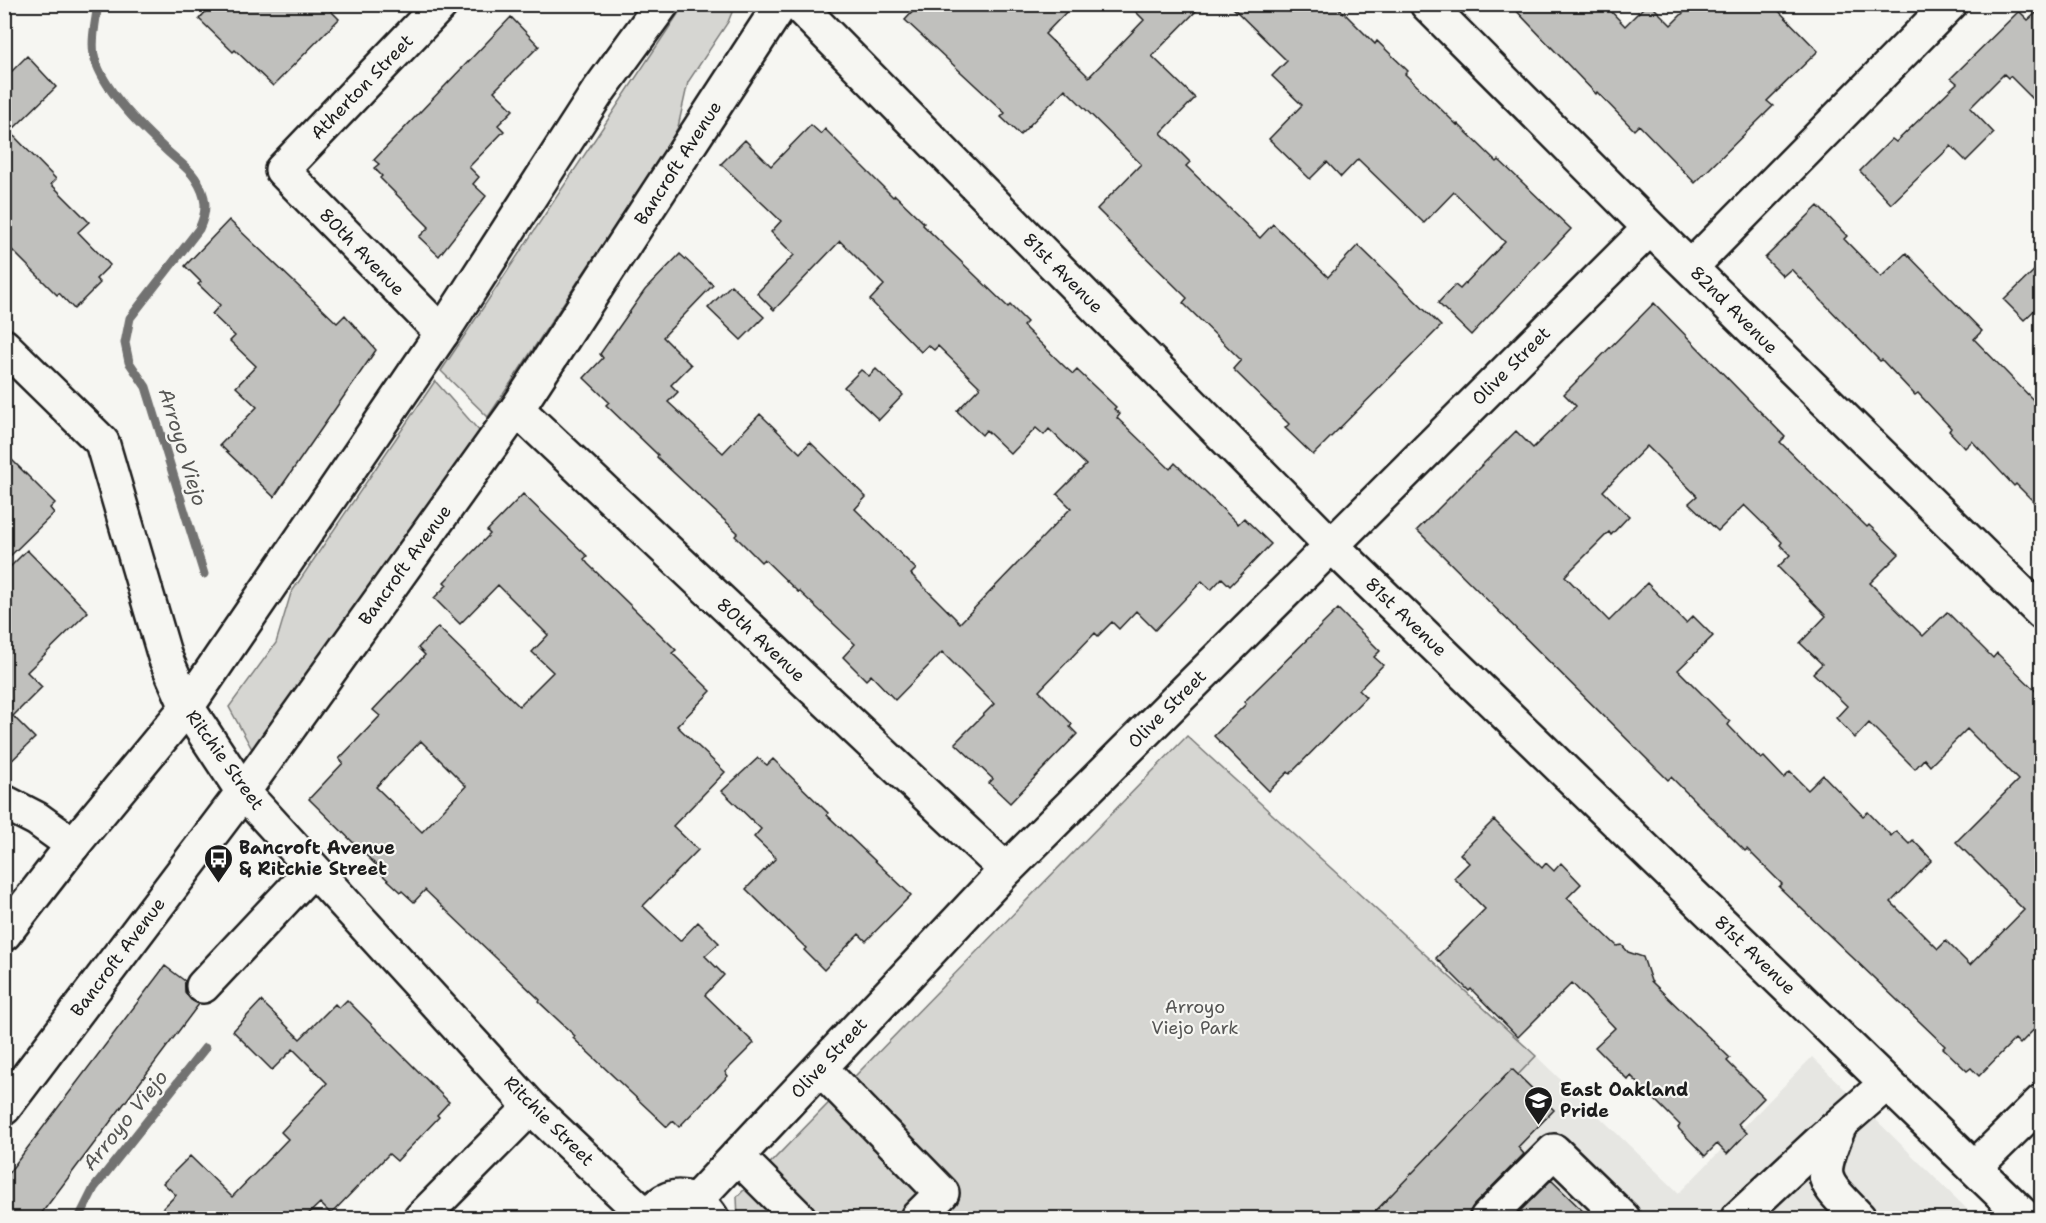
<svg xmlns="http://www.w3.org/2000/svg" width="2046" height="1223" viewBox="0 0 2046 1223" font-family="'Shantell Sans',sans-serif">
	<rect width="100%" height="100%" fill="#f6f6f2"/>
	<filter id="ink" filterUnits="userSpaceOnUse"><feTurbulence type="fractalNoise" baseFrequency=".0167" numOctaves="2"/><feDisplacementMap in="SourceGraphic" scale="12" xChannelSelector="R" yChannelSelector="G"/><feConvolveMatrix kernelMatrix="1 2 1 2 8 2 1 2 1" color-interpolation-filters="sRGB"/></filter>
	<g filter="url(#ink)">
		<!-- built -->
		<path fill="#e6e6e2" d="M1536 1056 1679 1193 1812 1057 1976 1218H1381Z"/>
		<!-- green -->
		<path fill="#d6d6d2" stroke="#797977" stroke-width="1.5" d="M684 5H735L728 22 688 82 678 127 667 147 488 417 441 371Z
			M435 381 481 433 260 744 252 749 229 707 276 643 291 593Z
			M1187 736 1536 1056 1381 1218H738L737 1197Z"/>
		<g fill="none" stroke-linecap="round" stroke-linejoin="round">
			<!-- stream -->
			<path stroke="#727271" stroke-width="9" d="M98 4C96 20 91 39 94 55 101 87 141 127 165 149 174 158 188 167 195 178 207 196 208 210 199 229L130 318 125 343 129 362 146 387 204 574
				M79 1218 94 1188 205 1048"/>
		</g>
		<!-- building -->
		<path fill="#c0c0bd" stroke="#1c1c1c" stroke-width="1.5" fill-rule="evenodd" d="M213 4H324L339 19 273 86 235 50 233 52 199 19Z
			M920 4H1074L1045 34 1089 77 1144 20 1128 4H1203L1152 56 1195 98 1161 133 1190 162 1186 166 1260 238 1273 224 1328 277 1358 245 1441 326 1313 455 1285 428 1289 424 1233 369 1241 360 1183 303 1187 298 1097 209 1141 164 1065 89 1020 135 1001 117 1005 113 905 20Z
			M1229 4H1335L1375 44 1377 41 1408 71 1405 74 1457 125 1458 124 1497 162 1499 160 1571 229 1471 335 1438 303 1455 285 1460 289 1505 242 1454 192 1424 223 1358 159 1341 177 1327 162 1310 179 1269 139 1302 105 1272 76 1287 61Z
			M1510 4H1604L1625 26 1647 4H1650L1671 25 1692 4H1772L1818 51 1767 101 1773 106 1695 183 1639 125 1634 130 1597 92 1596 94Z
			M2042 8V108L2010 76 2008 78 2004 74 1970 108 1994 133 1966 161 1951 146 1891 204 1860 171 1892 139 1896 142 1957 83 1951 78 2019 11 2028 20Z
			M511 17 539 46 494 91 513 110 498 125 504 131 469 167 479 177 473 184 486 196 439 256 419 237 429 227 380 178 382 176 374 168 379 164 374 160Z
			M27 56 56 87 10 132 56 179 51 184 89 222 78 232 110 265 96 279 100 283 74 309 59 293 57 295 4 242V79Z
			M811 125 821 134 825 129 893 197 895 195 924 223 923 225 1008 307 1010 305 1027 322 1023 326 1065 367 1073 374 1077 370 1116 407 1114 409 1120 414 1117 418 1170 469 1175 463 1238 524 1244 518 1271 544 1230 586 1222 578 1211 590 1202 581 1155 630 1136 611 1119 629 1112 622 1098 636 1095 633 1039 691 1072 724 1070 727 1077 734 1010 803 989 783 993 779 955 743 994 704 942 652 895 700 871 675 866 680 843 657 855 644 799 591 798 592 764 559 761 562 735 536 738 533 657 457 658 455 606 405 609 402 584 378 603 358 600 354 645 290 680 254 713 285 663 337 691 365 671 385 678 392 668 402 723 453 760 414 800 453 810 442 866 497 855 509 916 569 911 574 960 623 1071 508 1057 494 1086 465 1049 429 1044 435 1036 428 1011 454 986 430 982 435 957 411 980 387 938 346 934 350 928 345 921 352 870 300 884 285 840 241 774 310 757 293 794 255 771 232 781 221 721 164 745 140 771 166Z
			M1818 206 1847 236 1844 239 1881 277 1906 253 1982 331 1974 339 2042 409V510L2016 484 2014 486 1972 441 1965 448 1949 431 1951 428 1918 393 1915 395 1882 360 1880 361 1791 269 1783 276 1765 258Z
			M229 220 337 323 345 315 376 350 274 497 220 445 257 407 236 387 256 366 230 341 235 336 212 314 220 305 198 284 201 282 185 266Z
			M2042 263V303L2024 320 2004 300Z
			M731 285 764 317 741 340 708 308Z
			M1654 303 1785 437 1780 442 1867 527 1869 525 1899 554 1870 583 1923 636 1947 612 1993 658 1997 653 2042 697V1021L2020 1044 2015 1039 1979 1076 1971 1068 1967 1071 1943 1048 1945 1046 1779 887 1782 884 1747 849 1745 851 1671 777 1668 780 1417 530 1516 431 1533 448 1576 406 1564 394ZM1647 446 1697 496 1689 503 1718 531 1744 505 1782 542 1780 545 1790 555 1778 567 1826 616 1800 643 1822 664 1813 673 1847 706 1836 718 1855 738 1869 723 1915 769 1924 759 1930 766 1967 729 2018 780 1956 842 2024 910 1970 965 1946 941 1938 949 1891 902 1932 860 1913 840 1909 844 1896 831 1891 836 1868 812 1863 816 1823 775 1808 790 1790 772 1784 778 1764 757 1761 759 1728 725 1730 722 1678 670 1713 636 1693 616 1686 623 1647 583 1609 621 1565 576 1609 532 1611 535 1629 516 1603 491Z
			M876 369 903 395 879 420 844 387 861 370 869 376Z
			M4 452 55 503 50 508 54 513 4 562Z
			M523 494 587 556 584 559 588 564 676 650 672 653 711 691 677 726 725 772 673 826 698 850 643 906 680 941 698 922 719 943 705 956 724 975 705 995 754 1043 725 1072 728 1076 679 1127 673 1121 667 1127 573 1038 575 1036 539 1002 540 1000 425 890 414 902 402 891 401 892 377 870 379 868 309 799 343 763 339 759 380 716 373 710 425 655 418 648 438 627 519 706 553 672 532 652 548 635 498 585 460 624 434 598 447 585 444 582 490 534 487 531ZM421 741 466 786 422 832 376 787Z
			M27 550 88 612 27 672 42 687 13 716 35 738 4 768V573Z
			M1338 609 1380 651 1374 657 1383 665 1359 690 1366 697 1290 774 1288 772 1269 791 1214 736 1246 704 1244 702 1255 691Z
			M758 758 767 765 773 759 828 813 827 815 911 895 866 941 859 934 824 970 804 950 806 948 746 889 776 858 754 837 761 829 722 791Z
			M1494 820 1542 868 1546 863 1554 871 1561 863 1581 884 1567 898 1617 946 1622 945 1628 952 1643 957 1651 981 1730 1058 1727 1061 1764 1098 1738 1124 1747 1133 1727 1154 1717 1144 1705 1156 1678 1128 1680 1125 1631 1076 1628 1080 1595 1047 1615 1028 1572 983 1518 1037 1471 989 1469 991 1436 958 1485 909 1454 878 1469 863 1460 854Z
			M165 966 185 981V992L191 1000 199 1004 38 1218H4V1179Z
			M347 1000 449 1102 437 1115 439 1117 397 1161 389 1154 331 1214 320 1203 304 1218H153L176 1195 163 1183 190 1156 232 1197 288 1139 281 1132 327 1083 293 1049 272 1070 233 1031 261 1001 300 1039 335 1004 339 1008Z
			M1512 1069 1554 1110 1518 1147 1524 1154 1474 1205 1469 1213V1218H1369Z
			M1551 1180 1590 1218H1513Z"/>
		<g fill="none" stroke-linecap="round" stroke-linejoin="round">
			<defs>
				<path id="minor" d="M441 4 282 170 442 333
					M797 4 1331 545 2026 1218
					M1427 4 1650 228 2042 613
					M1691 267 1950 4
					M4 346 102 442 165 657 187 707 243 792 531 1107 648 1218C651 1214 655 1208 660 1204 679 1189 701 1201 712 1218
					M517 409 1006 870
					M4 802 37 819 73 845
					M203 986 313 869
					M820 1068 942 1193 917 1218
					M1839 1127C1817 1181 1821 1178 1859 1218
					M737 1156 799 1218
					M1975 1167 2042 1101
					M695 1201 1006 870 1650 228
					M421 1218 531 1107
					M1487 1218 1554 1151 1623 1218
					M1738 1218 1823 1139 1887 1083"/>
				<path id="major" d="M4 934 73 845 187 707 442 333 597 93 662 4
					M4 1108 243 792 517 409 781 4"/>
			</defs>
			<!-- minor casing -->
			<use href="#minor" stroke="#1c1c1c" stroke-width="38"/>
			<!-- major casing -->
			<use href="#major" stroke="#1c1c1c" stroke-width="38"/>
			<!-- minor -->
			<use href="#minor" stroke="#f6f6f2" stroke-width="33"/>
			<!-- major -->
			<use href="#major" stroke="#f6f6f2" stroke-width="33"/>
		</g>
	</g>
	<!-- icons -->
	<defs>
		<symbol id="bus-pin" viewBox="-11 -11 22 30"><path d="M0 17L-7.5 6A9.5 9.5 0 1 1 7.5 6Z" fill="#1c1c1c" stroke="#f6f6f2"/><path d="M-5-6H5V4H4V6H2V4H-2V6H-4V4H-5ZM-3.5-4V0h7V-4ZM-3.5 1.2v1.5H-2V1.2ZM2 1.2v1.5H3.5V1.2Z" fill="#fff"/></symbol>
		<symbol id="school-pin" viewBox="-11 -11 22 30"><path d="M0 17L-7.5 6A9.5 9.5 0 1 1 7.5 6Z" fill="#1c1c1c" stroke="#f6f6f2"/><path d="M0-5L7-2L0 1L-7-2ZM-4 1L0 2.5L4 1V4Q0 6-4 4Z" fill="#fff"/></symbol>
	</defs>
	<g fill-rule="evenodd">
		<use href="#bus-pin" x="202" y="842" width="33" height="45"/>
		<use href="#school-pin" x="1522" y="1084" width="33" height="45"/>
	</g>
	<g text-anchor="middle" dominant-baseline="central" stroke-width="4.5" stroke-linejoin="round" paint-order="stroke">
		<!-- street labels -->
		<g font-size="18" fill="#1c1c1c" stroke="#f6f6f2">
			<text transform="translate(362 87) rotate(-46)">Atherton Street</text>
			<text transform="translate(678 163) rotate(-57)">Bancroft Avenue</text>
			<text transform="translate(362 252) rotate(46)">80th Avenue</text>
			<text transform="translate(1063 273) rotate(45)">81st Avenue</text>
			<text transform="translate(1734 310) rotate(45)">82nd Avenue</text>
			<text transform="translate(1511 366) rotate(-45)">Olive Street</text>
			<text transform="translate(405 565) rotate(-54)">Bancroft Avenue</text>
			<text transform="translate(1406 617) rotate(44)">81st Avenue</text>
			<text transform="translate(761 640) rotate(43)">80th Avenue</text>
			<text transform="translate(1167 709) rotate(-45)">Olive Street</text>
			<text transform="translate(225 760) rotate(54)">Ritchie Street</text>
			<text transform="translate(1755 955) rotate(44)">81st Avenue</text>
			<text transform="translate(118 957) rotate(-53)">Bancroft Avenue</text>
			<text transform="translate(829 1058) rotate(-47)">Olive Street</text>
			<text transform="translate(549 1121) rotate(45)">Ritchie Street</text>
		</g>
		<!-- poi labels -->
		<g font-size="18" font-weight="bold" fill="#1c1c1c" stroke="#f6f6f2" text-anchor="start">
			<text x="239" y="848">Bancroft Avenue<tspan x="239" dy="21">&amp; Ritchie Street</tspan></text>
			<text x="1560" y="1090">East Oakland<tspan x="1560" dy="21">Pride</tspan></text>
		</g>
		<!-- park labels -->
		<g font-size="18" fill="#545453" stroke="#f6f6f2">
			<text x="1195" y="1007">Arroyo<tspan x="1195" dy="21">Viejo Park</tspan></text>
		</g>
		<!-- water labels -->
		<g font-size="20" font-style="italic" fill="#565654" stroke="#f6f6f2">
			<text transform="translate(183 447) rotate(73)">Arroyo Viejo</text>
			<text transform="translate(125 1120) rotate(-51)">Arroyo Viejo</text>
		</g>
	</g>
	<!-- margin -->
	<rect width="2046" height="1223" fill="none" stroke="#f6f6f2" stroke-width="24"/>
	<rect x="12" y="12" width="2022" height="1199" fill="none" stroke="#1c1c1c" stroke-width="2" filter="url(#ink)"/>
</svg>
